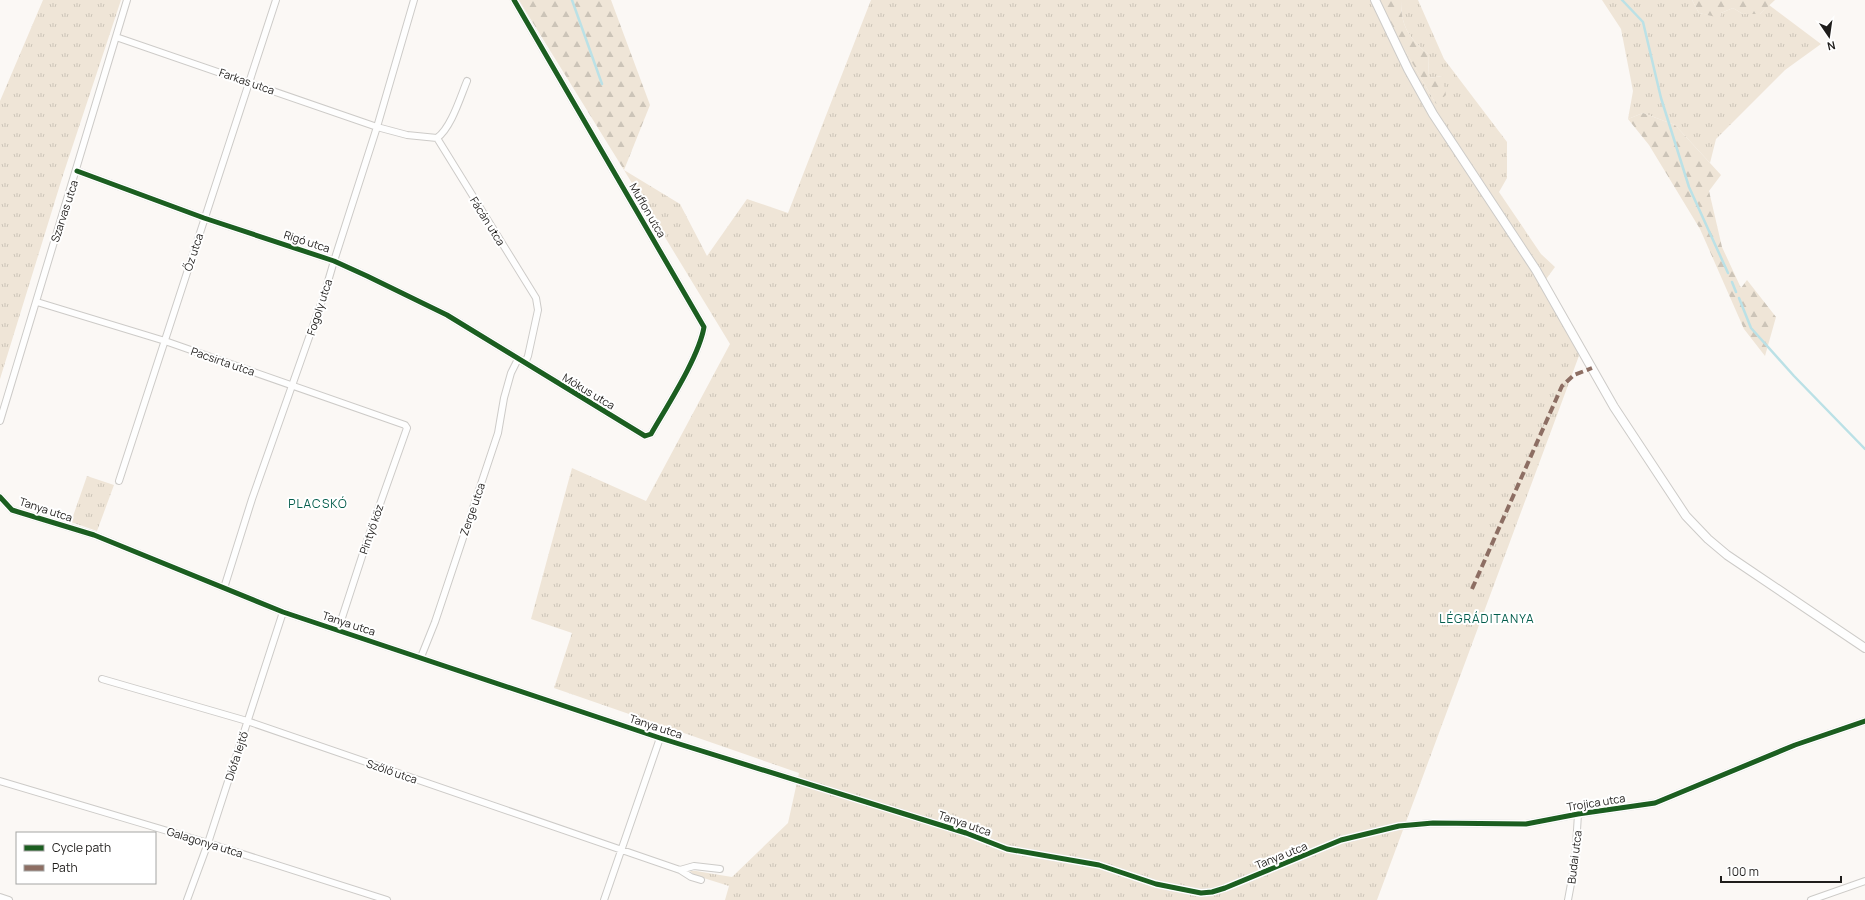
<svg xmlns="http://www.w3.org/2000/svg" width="1865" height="900" viewBox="0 0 1865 900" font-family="Manrope,sans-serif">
	<defs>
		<pattern id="grass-tufts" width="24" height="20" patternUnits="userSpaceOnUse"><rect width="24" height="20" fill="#efe5d7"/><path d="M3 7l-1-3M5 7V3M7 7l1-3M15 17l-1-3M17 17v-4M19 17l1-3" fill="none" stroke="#ccc4b8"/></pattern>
		<pattern id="forest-firs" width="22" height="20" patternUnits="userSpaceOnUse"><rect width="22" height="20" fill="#efe5d7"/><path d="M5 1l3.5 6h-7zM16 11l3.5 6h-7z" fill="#ccc4b8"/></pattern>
	</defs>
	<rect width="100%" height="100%" fill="#fbf8f5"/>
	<!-- grass -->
	<path fill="url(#grass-tufts)" d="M43 0H121L63 175 0 379V101Z
		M871 0H1376L1436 104 1442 76 1429 78 1428 54C1408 37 1401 26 1401 0H1418L1444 59 1507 142V178L1499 192 1541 254 1555 267 1541 286 1580 353 1377 900H725L729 886 694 875 690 871H696L732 877 788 823 799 773 554 688 572 633 531 619 572 468 646 501 730 344 624 170 680 204 707 256 747 199 788 213Z
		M1602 0H1692L1699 13 1720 17 1721 13 1733 8 1743 14H1760L1769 5 1821 44 1785 70 1716 139 1710 163 1675 125 1643 113 1628 119 1633 91 1621 29Z
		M87 476 114 485 97 531 71 522Z"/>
	<!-- forest -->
	<path fill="url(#forest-firs)" d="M512 0H611L650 105 624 170 520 2Z
		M1378 0H1401C1401 26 1408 37 1428 54L1429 78 1442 76 1446 95 1436 104 1388 21Z
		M1692 0H1775L1760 14H1743L1733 8 1721 13 1720 18 1699 13Z
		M1643 113 1675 125 1721 175 1709 191 1722 247 1741 288 1747 280 1776 317 1765 356 1744 329 1700 229 1649 145 1628 119Z"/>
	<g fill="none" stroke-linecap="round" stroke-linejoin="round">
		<!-- stream -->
		<path stroke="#bbe1e6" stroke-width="2.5" d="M572 0 602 84
			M1622 0 1643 22 1661 98 1689 187 1728 273
			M1732 282 1736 292
			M1739 298 1751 328 1794 376 1865 449"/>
		<defs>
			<path id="minor" d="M116 37 377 127 407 135 437 138 536 298 538 310 528 356 525 363
				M437 138C451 128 460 98 467 81
				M77 171 204 218 334 261 367 276 447 315 645 436 651 434C667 406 699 357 704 327L514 0
				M37 302 165 341 405 425 407 428 368 538 338 630
				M0 421 127 0
				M119 481 276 0
				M0 497 12 510 94 535 283 612 660 738 966 833 1007 849 1099 865 1156 884 1201 893 1212 892 1225 888 1341 840 1399 826 1433 823 1526 824 1578 814 1655 803 1795 745 1865 721
				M224 588 252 499 324 295 334 261 377 127 414 0
				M421 657 435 622 498 433 504 398 511 373 518 359
				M102 679 247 721 680 870 694 866 720 869
				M0 781 208 843 387 900
				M680 870 691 877 701 880
				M0 897 9 900
				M187 900 208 843 283 612
				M604 900 660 738
				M1568 900 1575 862 1578 814
				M1811 900 1865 881"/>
			<path id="tertiary" d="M1375 0 1408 69 1433 114 1536 270 1614 407 1686 516 1708 539 1727 555 1865 648"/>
		</defs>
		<!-- minor casing -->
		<use href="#minor" stroke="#cdcbc8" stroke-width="8"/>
		<!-- tertiary casing -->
		<use href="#tertiary" stroke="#cdcbc8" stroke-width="10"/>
		<!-- minor -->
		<use href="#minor" stroke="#fefefe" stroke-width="6"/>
		<!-- tertiary -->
		<use href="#tertiary" stroke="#fefefe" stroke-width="8"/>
		<!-- quiet -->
		<path stroke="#8d6e63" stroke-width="4" stroke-dasharray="8 4" stroke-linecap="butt" d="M1472 589 1562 386 1574 375 1592 368"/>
		<defs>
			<path id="cycleway" d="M77 171 204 218 334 261 367 276 447 315 645 436 651 434C667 406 699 357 704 327L514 0
				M0 497 12 510 94 535 283 612 660 738 966 833 1007 849 1099 865 1156 884 1201 893 1212 892 1225 888 1341 840 1399 826 1433 823 1526 824 1578 814 1655 803 1795 745 1865 721"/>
		</defs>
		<!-- cycleway casing -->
		<use href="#cycleway" stroke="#fff" stroke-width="8"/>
		<!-- cycleway -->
		<use href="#cycleway" stroke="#1b5e20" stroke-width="5"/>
	</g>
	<g text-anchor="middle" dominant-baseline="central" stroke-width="4" stroke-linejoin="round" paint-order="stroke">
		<!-- street labels -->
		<g font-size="11" fill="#1f1d1b" stroke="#fff">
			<text transform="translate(247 81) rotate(19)">Farkas utca</text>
			<text transform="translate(648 210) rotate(60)">Muflon utca</text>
			<text transform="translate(64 211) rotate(-72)">Szarvas utca</text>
			<text transform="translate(488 221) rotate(58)">Fácán utca</text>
			<text transform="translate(307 241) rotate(18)">Rigó utca</text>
			<text transform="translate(193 252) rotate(-72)">Őz utca</text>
			<text transform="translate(319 307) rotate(-72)">Fogoly utca</text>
			<text transform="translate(223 361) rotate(19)">Pacsirta utca</text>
			<text transform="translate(589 391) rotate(31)">Mókus utca</text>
			<text transform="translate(46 509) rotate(18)">Tanya utca</text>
			<text transform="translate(472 509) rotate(-71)">Zerge utca</text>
			<text transform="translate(371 529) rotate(-71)">Pintyő köz</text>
			<text transform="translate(349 623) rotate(18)">Tanya utca</text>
			<text transform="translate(656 726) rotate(18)">Tanya utca</text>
			<text transform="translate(236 756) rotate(-72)">Diófa lejtő</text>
			<text transform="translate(392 771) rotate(19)">Szőlő utca</text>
			<text transform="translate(1596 802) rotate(-9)">Trojica utca</text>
			<text transform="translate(965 823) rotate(19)">Tanya utca</text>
			<text transform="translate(205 842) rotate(17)">Galagonya utca</text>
			<text transform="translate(1281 855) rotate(-22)">Tanya utca</text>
			<text transform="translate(1574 857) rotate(-83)">Budai utca</text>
		</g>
		<!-- neighbourhood labels -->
		<g font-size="12" letter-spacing="1" fill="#035d4c" stroke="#fff">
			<text x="318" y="503">PLACSKÓ</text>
			<text x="1487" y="618">LÉGRÁDITANYA</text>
		</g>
	</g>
	<!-- legend -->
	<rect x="16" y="832" width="140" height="52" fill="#ffffff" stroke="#a5a5a4"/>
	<rect x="24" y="845" width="20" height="6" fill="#1b5e20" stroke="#a5a5a4"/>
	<text x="52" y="852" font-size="12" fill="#1f1d1b">Cycle path</text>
	<rect x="24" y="865" width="20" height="6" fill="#8d6e63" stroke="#a5a5a4"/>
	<text x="52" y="872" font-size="12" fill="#1f1d1b">Path</text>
	<!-- north arrow -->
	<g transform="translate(1829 36) rotate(167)" stroke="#ffffff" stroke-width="3" paint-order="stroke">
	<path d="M0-3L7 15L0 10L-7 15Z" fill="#1f1d1b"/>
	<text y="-6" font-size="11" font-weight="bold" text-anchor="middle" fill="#1f1d1b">N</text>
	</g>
	<!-- scale -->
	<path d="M1721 876v6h120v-6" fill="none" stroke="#1f1d1b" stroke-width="2"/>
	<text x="1727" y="876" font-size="12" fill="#1f1d1b" stroke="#ffffff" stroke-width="3" paint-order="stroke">100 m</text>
</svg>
